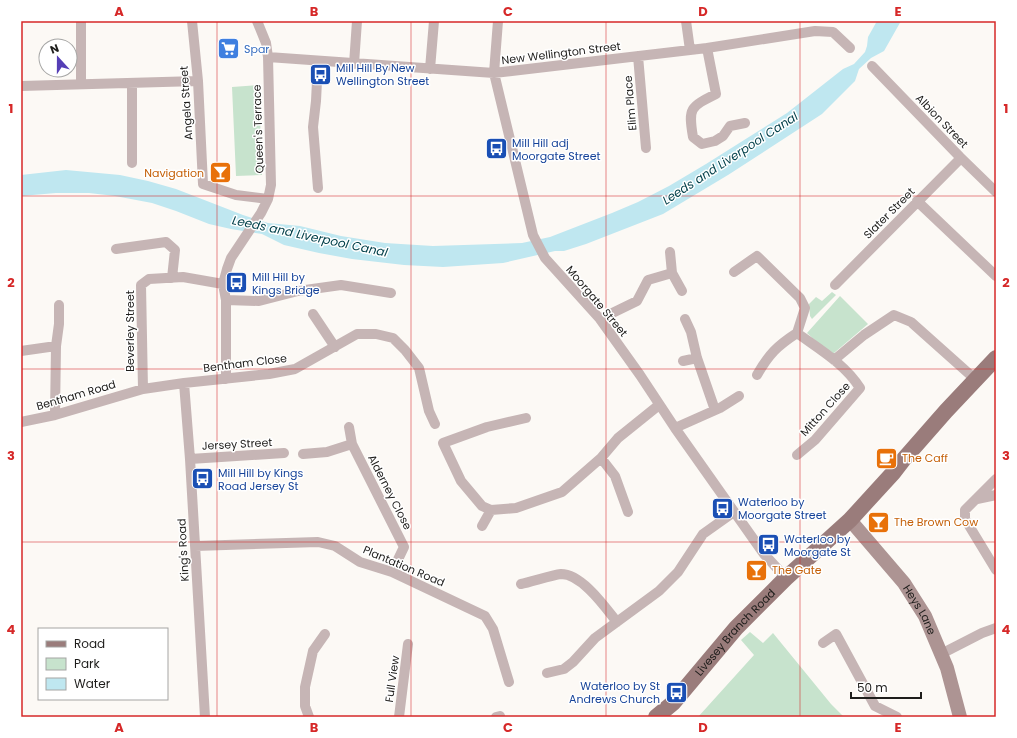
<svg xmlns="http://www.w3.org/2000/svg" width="1017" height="738" viewBox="0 0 1017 738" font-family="Poppins,sans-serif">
	<rect width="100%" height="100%" fill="#fcf9f5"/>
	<!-- green -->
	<path fill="#c7e3cd" d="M259 85 262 175 236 176 232 87Z
		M832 292 836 295 812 319 810 316 809 304 816 297 822 301Z
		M840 296 868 324 834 353H829L807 333Z
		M750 632 763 643 773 633 831 704 844 717H698L754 655 741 640Z"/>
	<!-- water -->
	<path fill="#bfe7f0" d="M877 21H901L884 51 871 58 859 69 855 81 822 114 728 175 663 214 586 244 564 251H555L503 263 443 267 404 265 352 259 319 253 284 245 262 234 231 229 209 224 176 211 152 203 115 196 89 193H56L21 196V175L66 170 120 175 148 181 176 189 243 215 268 223 300 226 341 236 385 243 433 246 522 243 550 237 612 213 638 202 669 186 706 164 787 113 843 69 854 64 865 52 867 46 868 37Z"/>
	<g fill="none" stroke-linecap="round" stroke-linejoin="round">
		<!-- street -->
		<path stroke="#c6b5b5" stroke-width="10" d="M81 21V84
			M192 21 198 81 203 184 236 195 268 199
			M498 21 494 73 533 235 545 258 600 319 640 375 675 428 764 554 786 578
			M686 21 690 50
			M707 48 716 94C690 107 688 108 693 137L702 144 715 141 723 136 730 126 745 123
			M638 56 646 148
			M268 57 494 73 707 48 815 31 833 32 850 48
			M354 64 357 21
			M872 66 960 157 996 192
			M430 69 434 21
			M21 86 198 81
			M132 163V83
			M318 188 313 127 316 101 318 61
			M917 201 996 276
			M116 249 166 242 175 250 172 278
			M670 252 672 273 682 291
			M734 272 757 256 800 298 805 308 797 333
			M835 285 961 158
			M226 300 259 301 298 291 341 285 391 293
			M313 314 335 347
			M600 319 637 301 648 280 672 273
			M685 319 691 332 697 358 715 410
			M797 333C819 349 845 364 860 388L815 440 797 455
			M21 351 56 346
			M834 360 864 335 894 315 911 322 976 380
			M683 361 697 358
			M757 375C769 354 777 346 797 333
			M226 379V300L223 284 227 269 231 258 261 213 268 199 271 185 268 57 266 43 257 21
			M184 383 190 459 205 717
			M143 389 141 285 149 279 183 277 223 284
			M55 415 56 346 59 324V305
			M526 418 487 427 443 443 461 481 482 506 491 510 516 508 562 492 601 458 618 438 659 405
			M21 422 55 415 143 389 184 383 269 374 295 369 357 334H376L393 338 405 350 419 368 429 411 435 424
			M349 427 352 444 404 547 392 572
			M675 428 720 408 739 396
			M303 454 327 452 352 444
			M601 458 615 476 628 512
			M190 459 284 453
			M996 479 965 510V519L996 570
			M977 499 996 495
			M482 526 491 510
			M195 546 318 542 335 546 360 562 392 572 485 616 493 629 509 682
			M521 584C531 582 552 575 561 574 582 574 605 607 617 622
			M823 643 836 634 875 706 897 717
			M941 654 982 633 996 628
			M547 673 564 669 573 662 595 638 659 591 678 572 703 534 734 512
			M309 717 305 706V687L313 651 325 634
			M399 717 408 644
			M496 717 500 716"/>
		<!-- secondary -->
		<path stroke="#ad9493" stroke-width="14" id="s1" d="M850 520 904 583 925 616 947 668 960 717"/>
		<!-- primary -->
		<path stroke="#9a7c7b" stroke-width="16" id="s2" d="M656 717 673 703 736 628 786 578 850 520 893 473 903 460 946 411 996 358"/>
	</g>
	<!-- grid -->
	<path fill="none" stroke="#d62828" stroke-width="1" stroke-opacity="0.55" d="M217 21V717M411 21V717M606 21V717M800 21V717M21 196H996M21 369H996M21 542H996"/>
	<!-- icons -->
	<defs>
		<symbol id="supermarket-square" viewBox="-11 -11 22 22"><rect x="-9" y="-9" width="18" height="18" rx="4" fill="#3f7fe0" stroke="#fff"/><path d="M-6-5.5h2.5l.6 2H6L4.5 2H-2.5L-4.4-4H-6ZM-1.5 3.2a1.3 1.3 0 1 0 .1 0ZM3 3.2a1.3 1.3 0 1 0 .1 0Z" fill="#fff"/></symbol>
		<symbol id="bus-square" viewBox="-11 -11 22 22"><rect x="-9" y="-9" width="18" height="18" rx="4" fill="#1a4fb4" stroke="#fff"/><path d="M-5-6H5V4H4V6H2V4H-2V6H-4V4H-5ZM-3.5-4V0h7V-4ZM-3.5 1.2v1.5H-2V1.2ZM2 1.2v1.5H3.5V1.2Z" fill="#fff"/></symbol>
		<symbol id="bar-square" viewBox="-11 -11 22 22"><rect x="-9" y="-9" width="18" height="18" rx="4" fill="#e8710a" stroke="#fff"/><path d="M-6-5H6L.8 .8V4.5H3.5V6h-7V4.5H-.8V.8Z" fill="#fff"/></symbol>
		<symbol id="cafe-square" viewBox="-11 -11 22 22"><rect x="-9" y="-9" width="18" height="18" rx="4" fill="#e8710a" stroke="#fff"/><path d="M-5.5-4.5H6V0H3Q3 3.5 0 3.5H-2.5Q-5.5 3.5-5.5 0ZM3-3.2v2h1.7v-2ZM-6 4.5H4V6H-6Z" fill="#fff"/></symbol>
	</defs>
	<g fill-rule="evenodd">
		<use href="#supermarket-square" x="216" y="36" width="25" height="25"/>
		<use href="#bus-square" x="308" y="62" width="25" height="25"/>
		<use href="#bus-square" x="484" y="136" width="25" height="25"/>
		<use href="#bar-square" x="208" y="160" width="25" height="25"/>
		<use href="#bus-square" x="224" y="270" width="25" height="25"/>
		<use href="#cafe-square" x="874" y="446" width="25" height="25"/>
		<use href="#bus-square" x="190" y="466" width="25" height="25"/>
		<use href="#bus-square" x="710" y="496" width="25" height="25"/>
		<use href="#bar-square" x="866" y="510" width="25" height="25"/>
		<use href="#bus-square" x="756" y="532" width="25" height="25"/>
		<use href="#bar-square" x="744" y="558" width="25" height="25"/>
		<use href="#bus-square" x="664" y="680" width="25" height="25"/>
	</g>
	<g text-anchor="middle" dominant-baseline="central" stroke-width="3" stroke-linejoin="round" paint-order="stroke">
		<!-- shop labels -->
		<g font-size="11" fill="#366cbe" stroke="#fff" text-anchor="start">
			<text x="244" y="49">Spar</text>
		</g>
		<!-- street labels -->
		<g font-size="11" fill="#1e1d1b" stroke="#fff">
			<text transform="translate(561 53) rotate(-7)">New Wellington Street</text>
			<text transform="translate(186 103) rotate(-94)">Angela Street</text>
			<text transform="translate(630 103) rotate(-95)">Elim Place</text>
			<text transform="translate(942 121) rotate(46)">Albion Street</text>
			<text transform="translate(258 129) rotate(-92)">Queen's Terrace</text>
			<text transform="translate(889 213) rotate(-45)">Slater Street</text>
			<text transform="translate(597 301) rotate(50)">Moorgate Street</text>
			<text transform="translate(130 331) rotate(-90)">Beverley Street</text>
			<text transform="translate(245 363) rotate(-7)">Bentham Close</text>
			<text transform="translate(76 395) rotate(-16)">Bentham Road</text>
			<text transform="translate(825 409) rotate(-48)">Mitton Close</text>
			<text transform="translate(237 444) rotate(-3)">Jersey Street</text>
			<text transform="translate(390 492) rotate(63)">Alderney Close</text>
			<text transform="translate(183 550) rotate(-93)">King's Road</text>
			<text transform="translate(404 566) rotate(23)">Plantation Road</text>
			<text stroke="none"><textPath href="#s1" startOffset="114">Heys Lane</textPath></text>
			<text stroke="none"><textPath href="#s2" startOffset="116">Livesey Branch Road</textPath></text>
			<text transform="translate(392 679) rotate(-82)">Full View</text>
		</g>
		<!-- transit labels -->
		<g font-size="11" fill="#164399" stroke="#fff" text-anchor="start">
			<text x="336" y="68">Mill Hill By New<tspan x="336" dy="13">Wellington Street</tspan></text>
			<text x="512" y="143">Mill Hill adj<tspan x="512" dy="13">Moorgate Street</tspan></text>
			<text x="252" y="277">Mill Hill by<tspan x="252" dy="13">Kings Bridge</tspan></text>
			<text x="218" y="473">Mill Hill by Kings<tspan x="218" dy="13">Road Jersey St</tspan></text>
			<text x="738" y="502">Waterloo by<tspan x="738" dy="13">Moorgate Street</tspan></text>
			<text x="784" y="539">Waterloo by<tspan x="784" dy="13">Moorgate St</tspan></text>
			<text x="660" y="686" text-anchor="end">Waterloo by St<tspan x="660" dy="13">Andrews Church</tspan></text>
		</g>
		<!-- food labels -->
		<g font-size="11" fill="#c56008" stroke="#fff" text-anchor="start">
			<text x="204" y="173" text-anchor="end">Navigation</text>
			<text x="902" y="458">The Caff</text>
			<text x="894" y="522">The Brown Cow</text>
			<text x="772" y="570">The Gate</text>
		</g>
		<!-- water labels -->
		<g font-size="12" font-style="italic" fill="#03414b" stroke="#fff">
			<text transform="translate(730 158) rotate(-33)">Leeds and Liverpool Canal</text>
			<text transform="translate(310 236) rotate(12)">Leeds and Liverpool Canal</text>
		</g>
	</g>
	<!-- border -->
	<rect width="1017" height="738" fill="none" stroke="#ffffff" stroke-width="44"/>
	<!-- legend -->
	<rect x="38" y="628" width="130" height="72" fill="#ffffff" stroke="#a5a5a4"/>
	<rect x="46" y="641" width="20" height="6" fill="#9a7c7b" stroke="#a5a5a4"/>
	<text x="74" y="648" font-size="12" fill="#1e1d1b">Road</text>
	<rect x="46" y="658" width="20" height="12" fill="#c7e3cd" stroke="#a5a5a4"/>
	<text x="74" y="668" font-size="12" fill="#1e1d1b">Park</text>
	<rect x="46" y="678" width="20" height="12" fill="#bfe7f0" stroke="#a5a5a4"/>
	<text x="74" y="688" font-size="12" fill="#1e1d1b">Water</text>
	<!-- north arrow -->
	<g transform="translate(58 58) rotate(339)"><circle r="19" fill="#ffffff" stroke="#a5a5a4"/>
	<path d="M0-3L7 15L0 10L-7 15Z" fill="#553eb6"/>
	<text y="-6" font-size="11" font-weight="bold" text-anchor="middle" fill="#1e1d1b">N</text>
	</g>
	<!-- scale -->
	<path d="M851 692v6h70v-6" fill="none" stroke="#1e1d1b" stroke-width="2"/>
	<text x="857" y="692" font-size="12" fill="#1e1d1b" stroke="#ffffff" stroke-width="3" paint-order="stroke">50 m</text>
	<rect x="22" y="22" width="973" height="694" fill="none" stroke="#d62828" stroke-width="1.5"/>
	<g font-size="13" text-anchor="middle" font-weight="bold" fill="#d62828">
		<text x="119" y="16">A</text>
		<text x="314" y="16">B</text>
		<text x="508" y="16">C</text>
		<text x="703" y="16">D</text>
		<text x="898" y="16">E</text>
		<text x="11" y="113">1</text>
		<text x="1006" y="113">1</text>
		<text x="11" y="287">2</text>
		<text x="1006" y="287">2</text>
		<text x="11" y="460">3</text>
		<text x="1006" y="460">3</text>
		<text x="11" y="634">4</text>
		<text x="1006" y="634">4</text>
		<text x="119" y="732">A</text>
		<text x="314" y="732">B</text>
		<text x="508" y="732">C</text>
		<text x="703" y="732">D</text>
		<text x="898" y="732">E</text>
	</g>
</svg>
